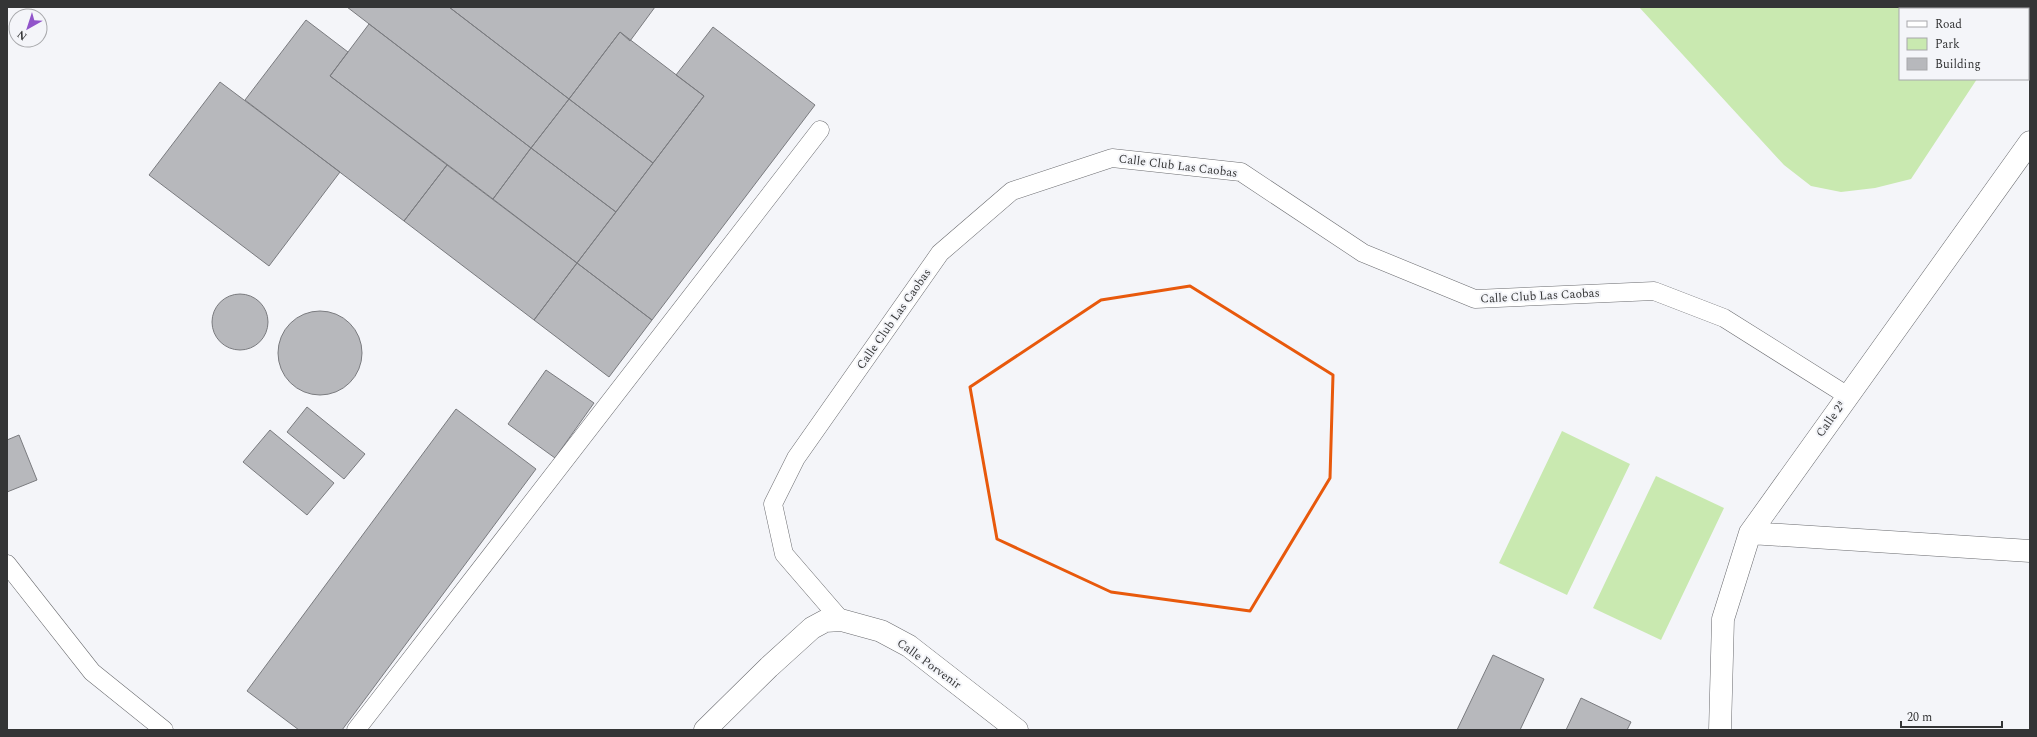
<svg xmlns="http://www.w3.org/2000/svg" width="2037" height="737" viewBox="0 0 2037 737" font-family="Spectral,serif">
	<rect width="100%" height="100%" fill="#f4f5f9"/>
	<!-- green -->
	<path fill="#c9e9b0" d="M1639 7H2025L2024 9H1900V79H1977L1911 179 1875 188 1841 192 1811 186 1784 165Z
		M1562 431 1630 464 1567 595 1499 563Z
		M1656 476 1724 508 1661 640 1593 608Z"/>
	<!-- building -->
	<path fill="#b7b8bc" stroke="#7a7b7f" d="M347 7H449L569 99 531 148Z
		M449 7H655L630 41 620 32 569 99Z
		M306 20 348 52 330 76 447 165 404 221 245 100Z
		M369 24 531 148 493 199 330 76Z
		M713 27 815 105 652 320 577 263 704 96 676 75Z
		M620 32 704 96 653 163 569 99Z
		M220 82 340 172 269 266 149 175Z
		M569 99 653 163 616 212 531 148Z
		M531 148 616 212 577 263 493 199Z
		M447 165 577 263 534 320 404 221Z
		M577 263 652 320 609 377 534 320Z
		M212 322a28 28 0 1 1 56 0a28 28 0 1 1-56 0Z
		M278 353a42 42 0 1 1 84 0a42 42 0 1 1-84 0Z
		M546 370 594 403 555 458 508 424Z
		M307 407 365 454 344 479 287 432Z
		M456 409 536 469 342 730H299L247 691Z
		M270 430 334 483 307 515 243 462Z
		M19 435 37 480 7 492V440Z
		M1493 655 1544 679 1520 730H1457Z
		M1581 698 1631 722 1627 730H1566Z"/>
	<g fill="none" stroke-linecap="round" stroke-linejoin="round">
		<defs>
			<path id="lane" d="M7 564 92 672 164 730
				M841 620 784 554 773 504 796 458 940 253 1012 191 1112 158 1241 172 1363 253 1475 299 1654 291 1724 318 1848 396
				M356 730 820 130"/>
			<path id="street" d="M1750 533 2030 551
				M705 730 769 667 812 628 825 621 841 620 881 631 909 646 1017 730
				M1720 730 1723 619 1750 533 2030 142"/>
		</defs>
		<!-- lane casing -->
		<use href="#lane" stroke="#6a6b6f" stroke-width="19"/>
		<!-- street casing -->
		<use href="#street" stroke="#6a6b6f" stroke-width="23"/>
		<!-- lane -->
		<use href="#lane" stroke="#fff" stroke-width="18"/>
		<!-- street -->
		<use href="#street" stroke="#fff" stroke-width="22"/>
	</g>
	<!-- marked area -->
	<path fill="none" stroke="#e8590c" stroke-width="3" stroke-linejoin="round" d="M1190 286 1333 375 1330 478 1250 611 1111 592 997 539 970 387 1101 300Z"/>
	<g text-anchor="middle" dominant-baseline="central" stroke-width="4" stroke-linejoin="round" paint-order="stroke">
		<!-- street labels -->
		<g font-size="12" fill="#343536" stroke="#f4f5f9">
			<text transform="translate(1178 166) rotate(7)">Calle Club Las Caobas</text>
			<text transform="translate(1540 296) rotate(-3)">Calle Club Las Caobas</text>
			<text transform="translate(894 319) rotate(-55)">Calle Club Las Caobas</text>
			<text transform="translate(1831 419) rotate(-54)">Calle 2ª</text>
			<text transform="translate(929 664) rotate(36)">Calle Porvenir</text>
		</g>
	</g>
	<!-- border -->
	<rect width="2037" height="737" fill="none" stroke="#343536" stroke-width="16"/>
	<!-- legend -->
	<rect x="1899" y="8" width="130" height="72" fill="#f4f5f9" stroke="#a7a8ab"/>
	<rect x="1907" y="21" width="20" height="6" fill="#ffffff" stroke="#a7a8ab"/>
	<text x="1935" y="28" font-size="12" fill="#343536">Road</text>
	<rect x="1907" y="38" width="20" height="12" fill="#c9e9b0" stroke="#a7a8ab"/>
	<text x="1935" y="48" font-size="12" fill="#343536">Park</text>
	<rect x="1907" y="58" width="20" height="12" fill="#b7b8bc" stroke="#a7a8ab"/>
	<text x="1935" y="68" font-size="12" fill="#343536">Building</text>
	<!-- north arrow -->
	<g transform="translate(28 28) rotate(219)"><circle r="19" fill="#f4f5f9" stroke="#a7a8ab"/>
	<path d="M0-3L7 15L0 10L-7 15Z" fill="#9154ca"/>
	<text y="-6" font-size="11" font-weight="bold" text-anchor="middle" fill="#343536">N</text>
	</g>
	<!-- scale -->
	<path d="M1901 721v6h101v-6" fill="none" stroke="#343536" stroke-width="2"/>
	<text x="1907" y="721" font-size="12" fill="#343536" stroke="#f4f5f9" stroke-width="3" paint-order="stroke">20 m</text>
</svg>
